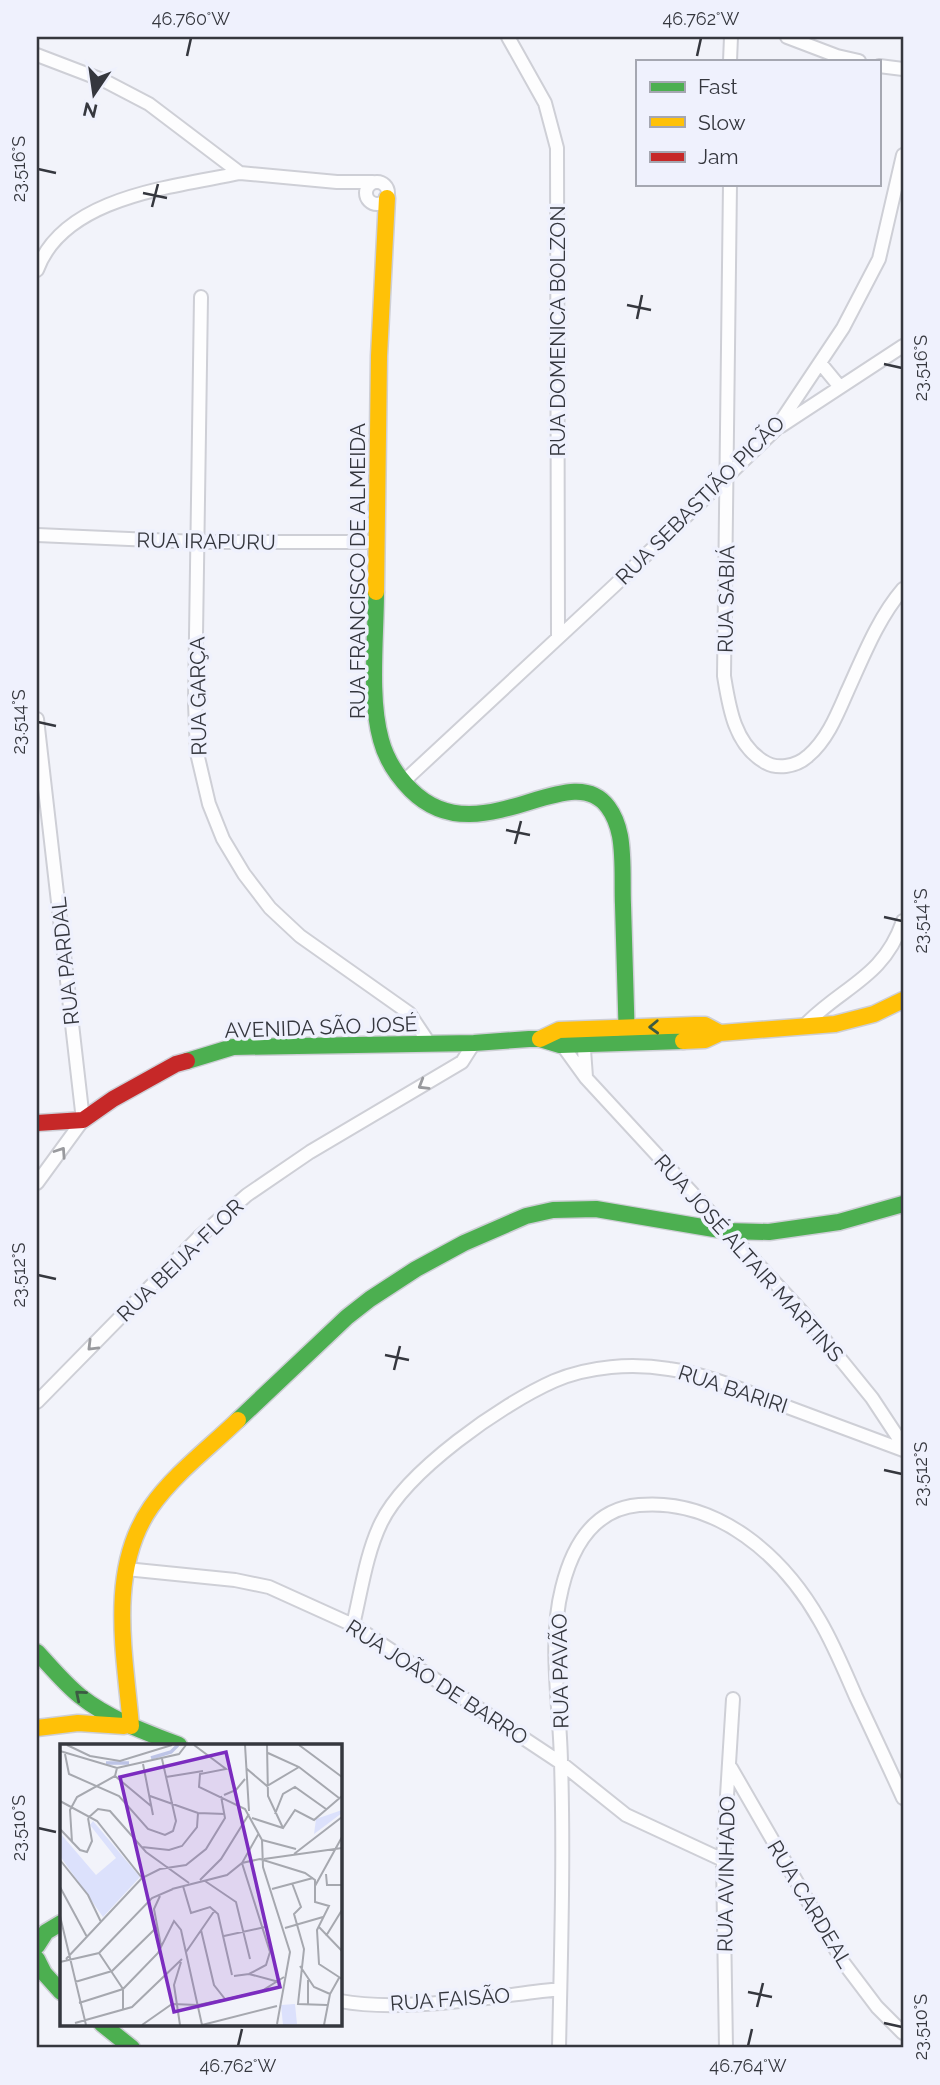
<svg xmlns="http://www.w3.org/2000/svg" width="940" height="2085" viewBox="0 0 940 2085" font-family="Raleway,sans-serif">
	<rect width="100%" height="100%" fill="#f2f3fa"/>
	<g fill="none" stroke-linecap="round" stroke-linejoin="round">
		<defs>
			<path id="street" d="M508 37 545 103 557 148 558 637
				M787 37 837 56 859 61
				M37 55 105 81 149 104 240 173 337 182H373
				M730 61 731 37
				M879 66 903 69
				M366 193a11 11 0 1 1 22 0a11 11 0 1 1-22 0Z
				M730 184 724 676C729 706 734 743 763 761 776 770 796 767 808 756 827 740 837 715 847 692 863 657 878 618 903 589
				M37 270C64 196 174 187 240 173
				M201 297 195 703 197 753 209 804 223 839 244 874 270 908 300 936 409 1013 429 1043
				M821 364 840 387
				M781 426 903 346
				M37 535 198 542H376
				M37 719 83 1120 37 1183
				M403 782 615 585 775 430 843 328 879 259 903 155
				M803 1027C842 986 883 979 903 921
				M583 1036 586 1077
				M560 1042 586 1078 803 1313 872 1398 903 1445
				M37 1402 199 1237 247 1195 310 1152 462 1062 474 1043
				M126 1569 235 1580 269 1587 353 1625 561 1763 626 1815 723 1860
				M353 1625C361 1592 366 1554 381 1523 406 1471 502 1404 554 1381 589 1366 632 1363 669 1369 706 1374 740 1389 774 1402 817 1418 860 1434 903 1450
				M731 1768 843 1962 877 2007 903 2033
				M340 2001C403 2013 494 1996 560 1989
				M559 2048C561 1953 564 1857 561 1762 560 1705 548 1643 562 1588 572 1547 593 1509 639 1505 718 1498 783 1556 820 1621 834 1645 845 1672 856 1697 872 1731 888 1765 903 1798
				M726 2048 723 1860 733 1699"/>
			<path id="fast" d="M376 592C376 637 369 698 381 740 386 759 397 776 411 790 479 858 570 755 608 807 614 815 618 826 620 836 624 858 622 882 623 905 624 951 626 997 627 1043
				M187 1061 233 1047 474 1043 529 1039H540L560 1045 683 1041
				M238 1420 347 1317 370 1299 416 1269 464 1243 526 1216 553 1210 596 1209 726 1231 769 1232 839 1222 903 1204
				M37 1652C51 1667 64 1683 80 1696 109 1719 145 1732 179 1745
				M37 1946 46 1932 61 1923
				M37 1959 44 1973 61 1992
				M102 2024 132 2048"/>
			<path id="slow" d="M376 592 379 356 387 198
				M540 1039 559 1030 695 1025H705L720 1033
				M683 1041 705 1040 720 1033 835 1024 874 1014 903 1000
				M131 1726C125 1655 107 1570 151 1507 174 1474 209 1448 238 1420
				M37 1728 78 1723 124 1726"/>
			<path id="jam" d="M37 1123 83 1120 113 1099 176 1064 187 1061"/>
		</defs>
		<!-- street casing -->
		<use href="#street" stroke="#cecfd6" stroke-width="16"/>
		<!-- fast casing -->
		<use href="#fast" stroke="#cecfd6" stroke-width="19"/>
		<!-- slow casing -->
		<use href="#slow" stroke="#cecfd6" stroke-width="19"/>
		<!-- jam casing -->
		<use href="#jam" stroke="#cecfd6" stroke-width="19"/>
		<!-- street -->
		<use href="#street" stroke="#fdfdfe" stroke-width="12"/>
		<!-- fast -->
		<use href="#fast" stroke="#4caf50" stroke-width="16"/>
		<!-- slow -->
		<use href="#slow" stroke="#ffc107" stroke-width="16"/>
		<!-- jam -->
		<use href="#jam" stroke="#c62828" stroke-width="16"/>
	</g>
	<!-- one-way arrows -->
	<defs><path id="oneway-chevron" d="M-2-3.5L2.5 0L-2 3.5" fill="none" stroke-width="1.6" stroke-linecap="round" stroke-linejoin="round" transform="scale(1.75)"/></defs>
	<g stroke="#3c5b43">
		<use href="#oneway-chevron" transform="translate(654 1027) rotate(178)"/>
		<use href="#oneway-chevron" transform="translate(80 1695) rotate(-140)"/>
	</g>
	<g stroke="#999a9e">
		<use href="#oneway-chevron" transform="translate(423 1085) rotate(149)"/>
		<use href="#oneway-chevron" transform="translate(61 1152) rotate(-56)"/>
		<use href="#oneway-chevron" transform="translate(92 1346) rotate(135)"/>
	</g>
	<!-- ticks -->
	<path fill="none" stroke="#35373e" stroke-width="2.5" d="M187 56 191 38M697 56 701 38M38 169 56 173M143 193 167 198M152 207 158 184M627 305 651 310M637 319 642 295M884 364 902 368M38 722 56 726M506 830 530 835M515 844 521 821M884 917 902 921M38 1275 56 1279M385 1355 409 1360M394 1370 400 1346M884 1470 902 1474M38 1828 56 1832M748 1992 772 1997M757 2007 763 1983M884 2023 902 2027M238 2046 242 2029M748 2046 752 2029"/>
	<g text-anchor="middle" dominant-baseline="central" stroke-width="7" stroke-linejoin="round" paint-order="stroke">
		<!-- street labels -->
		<g font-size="21" fill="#35373e" stroke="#eff1fd">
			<text transform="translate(557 331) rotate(-90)">RUA DOMENICA BOLZON</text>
			<text transform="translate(700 500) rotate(-45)">RUA SEBASTIÃO PICÃO</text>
			<text transform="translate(206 541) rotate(1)">RUA IRAPURU</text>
			<text transform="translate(357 571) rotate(-90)">RUA FRANCISCO DE ALMEIDA</text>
			<text transform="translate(726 599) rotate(-89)">RUA SABIÁ</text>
			<text transform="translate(198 696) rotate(-91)">RUA GARÇA</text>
			<text transform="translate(65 961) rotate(-96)">RUA PARDAL</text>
			<text transform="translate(321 1027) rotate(-2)">AVENIDA SÃO JOSÉ</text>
			<text transform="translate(749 1258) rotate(48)">RUA JOSÉ ALTAIR MARTINS</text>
			<text transform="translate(180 1260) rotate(-44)">RUA BEIJA-FLOR</text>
			<text transform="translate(733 1389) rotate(18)">RUA BARIRI</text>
			<text transform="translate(560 1671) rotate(-91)">RUA PAVÃO</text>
			<text transform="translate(437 1682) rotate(33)">RUA JOÃO DE BARRO</text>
			<text transform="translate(726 1874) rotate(-89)">RUA AVINHADO</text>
			<text transform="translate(810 1904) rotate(59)">RUA CARDEAL</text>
			<text transform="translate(450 1999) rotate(-4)">RUA FAISÃO</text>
		</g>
	</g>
	<!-- overview -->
	<g transform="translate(60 1744)">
		<rect width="282" height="282" fill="#f2f3fa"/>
		<path d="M282 66V69L254 90 256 75ZM33 77 80 133 43 173 0 112V89L36 131 56 114 30 81ZM235 260 237 280 223 281 221 261Z" fill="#dce1fc"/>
		<path fill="none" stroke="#bdc4e6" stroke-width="3.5" d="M91 14 111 8 118 1M46 19H69"/>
		<path fill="none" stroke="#a6a8af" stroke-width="2" d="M7 1 30 12 60 17 112 1M134 1 166 25 140 30 139 43 185 65 202 96 203 123 230 208 217 280M185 1 189 67M207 1 208 52 223 84M239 1 282 33M0 7 57 24 119 10 126 1M208 9 239 23 279 54M5 10 9 30 59 52 88 85 105 91 113 87 116 77 102 15M83 20 93 71M187 25 207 42 239 23M55 32 91 62M106 33 143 27M164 51 176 46 185 35M90 52 138 69 165 70M0 57 37 77 82 134M215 70 223 50 235 43 266 65M28 74 38 65 50 67 86 108 129 139M192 74 223 84 235 66 254 76 282 52M0 85 20 106 27 108 32 97 28 74M202 96 236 105M12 98 10 66 17 53 55 32 57 24M82 103 109 106 122 102 137 83 138 69M234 110 282 73M204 115 282 104M0 116 28 151 41 178M266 130 267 141H282M140 136 161 115 189 70M145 137 176 158 190 215M232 139 241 163 234 170 244 205 238 260 267 261M123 142 131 169 150 163 158 170 172 231M255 142 282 93M0 143 27 193M112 145 167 131 182 119 200 115 245 129 255 136V158L269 162 257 186 259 220 282 235M212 145 253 134M100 152 94 165 101 202M0 172 26 281M258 182 282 207M225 184 263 173M141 186 154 241 165 255M164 192 205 183M266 192 282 166M126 208 155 166M39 209 63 245V266M6 215 82 134 100 125 126 121 146 105 165 74 161 52M0 218 39 209 92 154 113 145M240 222 254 243 270 250M189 230 206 221 210 208 182 119 199 89M174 232 189 230 219 238M15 238 52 227 97 183M19 259 63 245 98 209 114 177 121 186 142 281M248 261V236M15 279 72 263 122 215M82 281 112 260 138 261 200 248 224 233M120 281 114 241 121 218M142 281 217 262M264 281 270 250 279 234"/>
		<path fill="#7b2cbf" fill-opacity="0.15" stroke="#7b2cbf" stroke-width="3.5" d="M166 8 220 243 114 268 60 33Z"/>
		<rect width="282" height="282" fill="none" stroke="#35373e" stroke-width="3.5"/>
	</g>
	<!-- border -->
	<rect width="940" height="2085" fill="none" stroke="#eff1fd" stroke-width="77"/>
	<!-- legend -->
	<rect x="636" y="60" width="245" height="126" fill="#eff1fd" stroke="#a5a7b1" stroke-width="2"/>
	<rect x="650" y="82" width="35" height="10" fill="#4caf50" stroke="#a5a7b1" stroke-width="2"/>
	<text x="698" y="94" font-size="21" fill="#35373e">Fast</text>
	<rect x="650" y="117" width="35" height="10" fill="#ffc107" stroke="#a5a7b1" stroke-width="2"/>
	<text x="698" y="130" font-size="21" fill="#35373e">Slow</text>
	<rect x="650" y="152" width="35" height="10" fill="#c62828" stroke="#a5a7b1" stroke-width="2"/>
	<text x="698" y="164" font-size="21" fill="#35373e">Jam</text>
	<!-- north arrow -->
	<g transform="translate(94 94) rotate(193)" stroke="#eff1fd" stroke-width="5" paint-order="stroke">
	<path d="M0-5L12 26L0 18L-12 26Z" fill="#35373e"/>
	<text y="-10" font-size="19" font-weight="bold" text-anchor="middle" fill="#35373e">N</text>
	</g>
	<rect x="38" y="38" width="864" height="2008" fill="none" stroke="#35373e" stroke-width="2.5"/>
	<g font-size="18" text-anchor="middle" fill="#35373e">
		<text x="191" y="25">46.760°W</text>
		<text x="701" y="25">46.762°W</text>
		<text transform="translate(19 169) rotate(-90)" y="6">23.516°S</text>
		<text transform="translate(921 368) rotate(-90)" y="6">23.516°S</text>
		<text transform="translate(19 722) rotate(-90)" y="6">23.514°S</text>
		<text transform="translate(921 921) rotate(-90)" y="6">23.514°S</text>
		<text transform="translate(19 1275) rotate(-90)" y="6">23.512°S</text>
		<text transform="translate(921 1474) rotate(-90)" y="6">23.512°S</text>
		<text transform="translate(19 1828) rotate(-90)" y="6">23.510°S</text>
		<text transform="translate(921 2027) rotate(-90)" y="6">23.510°S</text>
		<text x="238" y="2072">46.762°W</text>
		<text x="748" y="2072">46.764°W</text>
	</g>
</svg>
